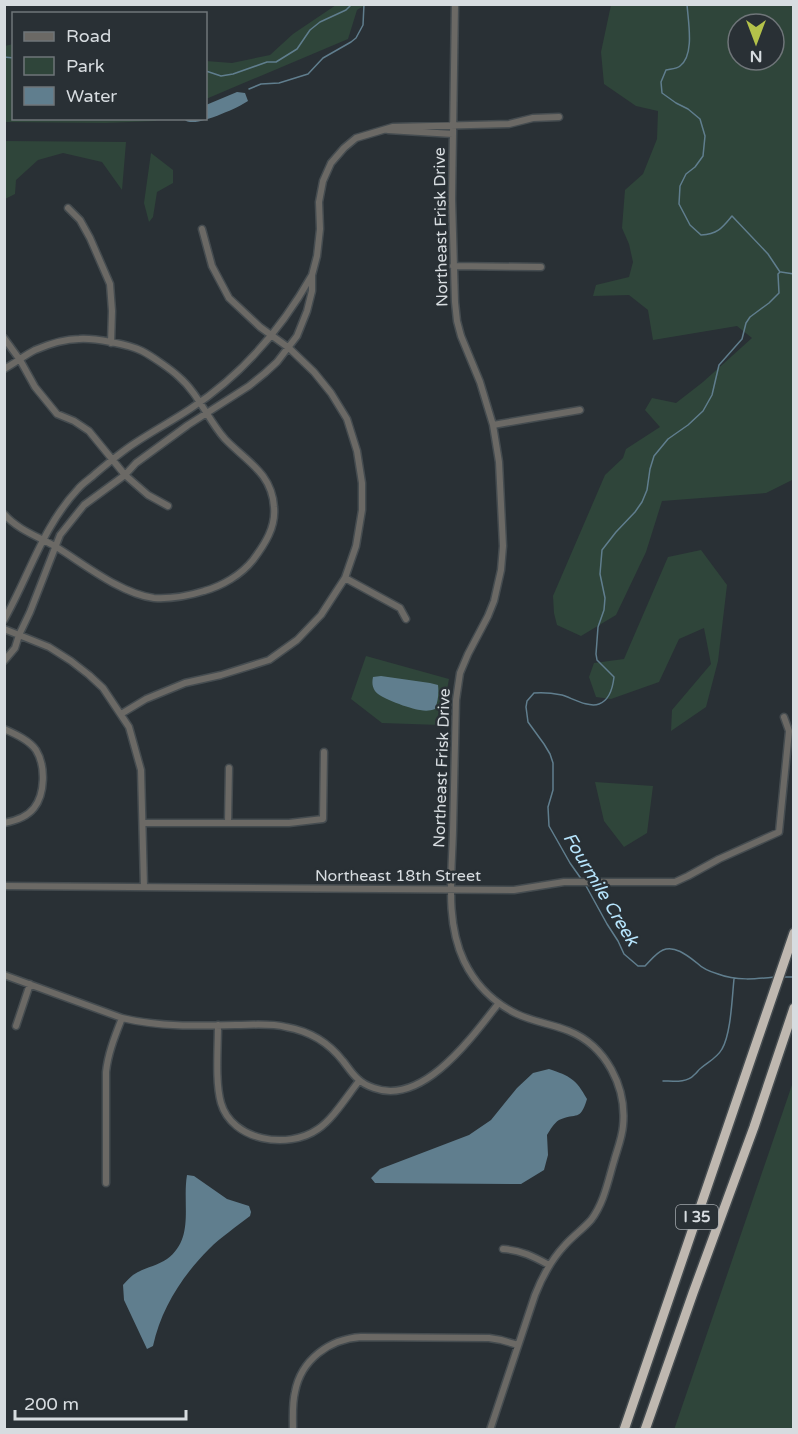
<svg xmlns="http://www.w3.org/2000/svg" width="798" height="1434" viewBox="0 0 798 1434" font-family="'Varela Round',sans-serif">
	<rect width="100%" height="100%" fill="#293035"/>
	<!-- green -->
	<path fill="#2f453a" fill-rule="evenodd" d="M336 5H365L357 10 348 39 206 99V61L232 63 270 55 293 34Z
		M611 5H793L794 479 766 493 662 501 646 552 616 615 581 636 557 625 554 613 553 596 605 475 623 458 626 449 660 427 645 410 652 398 676 403 703 382 752 338 737 326 653 340 648 310 629 295 593 296 596 285 629 277 633 262 629 244 622 228 625 190 643 174 657 139 658 111 636 106 604 84 601 52ZM738 24H774V60H738Z
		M13 44 14 118 160 119 155 121 105 123 5 122V46Z
		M5 141 126 142 122 190 102 162 63 153 38 160 16 180 15 194 5 199Z
		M151 153 173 170V183L157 192 153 217 149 222 144 203Z
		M701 550 727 585 718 661 706 707 671 731 672 710 711 664 704 628 679 639 659 682 611 699 596 697 589 677 594 663 624 659 668 557Z
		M366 656 449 679 440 725 382 723 351 699Z
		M595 782 653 786 647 833 624 847 604 821Z
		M793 1082V1429L674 1430Z"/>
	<!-- water -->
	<path fill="#607e8e" d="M237 92 245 93 248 101C238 108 203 123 192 122 186 122 187 121 183 119L206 118V105Z
		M381 676 430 683 438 685C439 694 438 701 435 709 430 711 425 711 420 710 411 709 379 698 375 691 372 686 372 682 373 677Z
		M549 1069C570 1076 576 1079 587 1099 580 1122 577 1112 559 1120 554 1123 550 1130 547 1135L548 1155 544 1170 521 1184 375 1183 371 1178 380 1169 469 1135 491 1120 517 1088 533 1073Z
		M187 1175 194 1176 227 1199 249 1206 251 1212 250 1216C236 1227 221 1237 209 1249 182 1276 161 1309 153 1346L147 1349 124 1300 123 1285C126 1282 129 1278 133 1275 143 1268 157 1266 167 1259 195 1238 182 1205 187 1175Z"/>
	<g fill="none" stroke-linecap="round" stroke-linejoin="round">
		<!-- stream -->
		<path stroke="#607e8e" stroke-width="1.5" d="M4 57 14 58
			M206 71 221 76 233 74 267 62H276L297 49 310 30 320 22 346 10 352 4
			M249 89 261 84 279 83 308 74 323 58 351 42 356 38 363 25 364 4
			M781 272 794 274
			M582 880 570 863 549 826 548 807 553 790V763L550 754 544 744 528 722 526 707 527 701 534 693C544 692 552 693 562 695 572 698 588 708 599 704 610 700 613 686 614 677L597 660 596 654 598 627 604 610 605 598 600 574 602 550 616 532 635 512 642 502 647 490 650 469 654 456 668 439 688 425 703 411 712 395 719 365 742 339 746 323 750 317 769 303 779 293 778 274 780 272 768 254 732 216C722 228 718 234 701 235L690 225 679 204 680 186 686 174 695 167 703 156 705 136 700 119 688 109 676 103 662 93 661 82 666 70C670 69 677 69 680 66 695 55 688 21 687 4
			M585 884 607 924 618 941 624 954 638 966H645C650 961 656 953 663 950 675 945 688 956 697 963 702 968 711 972 718 974 736 981 756 979 775 977
			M782 977H794
			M663 1081C673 1081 687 1083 694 1075 697 1073 698 1070 701 1068 708 1062 717 1058 722 1049 731 1034 732 998 734 979"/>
		<defs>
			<path id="minor" d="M455 4 452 199 455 302 457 321 461 336 480 382 493 425 499 462 503 546 501 570 494 601 488 616 468 654 460 673 456 700C455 743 454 787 453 831 452 873 445 921 464 961 475 984 494 1003 517 1014 534 1022 552 1024 569 1031 606 1046 627 1087 623 1126 622 1138 617 1150 614 1161 608 1181 604 1203 591 1220 583 1229 573 1236 565 1245 551 1260 542 1277 535 1295L490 1430
				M388 130 453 134
				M68 208 80 220 90 238 110 284 112 311 111 343
				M453 266 541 267
				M4 338 20 360 35 387 57 414 74 421 89 431 125 475 148 495 168 506
				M4 369C15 363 25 355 35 350 49 344 65 339 79 339 94 338 128 344 142 351 150 355 172 370 179 377 198 393 208 420 225 439 246 461 272 473 274 507 276 527 265 544 253 560 241 575 222 586 204 591 188 596 171 599 154 598 122 594 85 565 58 548 40 537 19 531 4 514
				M493 425 580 410
				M345 578 400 608 406 619
				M4 620C29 576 43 526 78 489 83 483 90 479 95 474 108 463 121 452 135 443 153 431 172 421 190 409 242 375 281 330 312 275
				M4 629 49 647 71 661 89 675 103 688 129 727 141 770 144 887
				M4 661 15 648 19 635 30 612 60 535 84 505 125 475 136 463 188 425 249 386 265 373 277 362 297 336 307 311 312 291V275L317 256 320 229 319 202 323 181 331 163 344 148 356 138 393 127 509 124 533 118 559 117
				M121 714 146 699 185 683 221 675 269 660 297 640 321 615 345 578 356 546 362 510V483L357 451 347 419 331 393 314 372 289 348 260 327 229 298 212 266 202 229
				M4 729C15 734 29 740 36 750 46 766 45 794 34 808 27 817 15 821 4 823
				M143 823H289L323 819 324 752
				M228 823 229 768
				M4 886 514 890 564 882H675L688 876 719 859 779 832 789 731 784 717
				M4 975 122 1018C159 1027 197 1026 236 1025 252 1025 270 1023 286 1027 309 1031 329 1043 343 1061 348 1067 352 1074 358 1079 362 1083 368 1086 374 1088 423 1106 472 1037 498 1004
				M218 1025C218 1048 215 1082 221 1103 232 1141 288 1150 318 1129 333 1119 347 1096 359 1081
				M16 1026 30 984
				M106 1183V1072C108 1053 115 1036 122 1018
				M503 1249C521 1250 534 1257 549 1265
				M293 1430C293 1417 292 1404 295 1392 301 1360 329 1339 361 1337L489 1338 501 1340 518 1345"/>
			<path id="highway" d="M624 1430 794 933
				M645 1430 693 1293 754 1127 794 1008"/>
		</defs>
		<!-- minor casing -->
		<use href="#minor" stroke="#454c50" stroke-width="9"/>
		<!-- highway casing -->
		<use href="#highway" stroke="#454c50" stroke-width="12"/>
		<!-- minor -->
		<use href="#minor" stroke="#6b6965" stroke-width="6"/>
		<!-- highway -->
		<use href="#highway" stroke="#bfb8b0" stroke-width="9"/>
	</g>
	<g text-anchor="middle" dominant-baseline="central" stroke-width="5" stroke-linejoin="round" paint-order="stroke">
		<!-- shield labels -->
		<rect fill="#293035" stroke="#a3a8ad" stroke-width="1.5" x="676" y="1205" width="42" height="24" rx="4.5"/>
		<g font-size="15" font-weight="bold" fill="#d7dce0">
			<text x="697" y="1217">I 35</text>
		</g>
		<!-- street labels -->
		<g font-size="16" fill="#d7dce0" stroke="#293035">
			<text transform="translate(441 227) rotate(-91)">Northeast Frisk Drive</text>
			<text transform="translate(442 768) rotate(-88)">Northeast Frisk Drive</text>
			<text x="398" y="876">Northeast 18th Street</text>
		</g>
		<!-- water labels -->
		<g font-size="18" font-style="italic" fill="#b7e5fd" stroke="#293035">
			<text transform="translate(601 889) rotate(59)">Fourmile Creek</text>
		</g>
	</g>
	<!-- border -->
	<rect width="798" height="1434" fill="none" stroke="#d7dce0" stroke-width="12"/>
	<!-- legend -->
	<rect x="12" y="12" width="195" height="108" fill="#293035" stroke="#6f7579" stroke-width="1.5"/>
	<rect x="24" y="32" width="30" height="9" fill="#6b6965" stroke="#6f7579" stroke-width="1.5"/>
	<text x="66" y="42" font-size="18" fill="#d7dce0">Road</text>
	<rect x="24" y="57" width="30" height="18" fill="#2f453a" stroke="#6f7579" stroke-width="1.5"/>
	<text x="66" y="72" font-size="18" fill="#d7dce0">Park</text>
	<rect x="24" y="87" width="30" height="18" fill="#607e8e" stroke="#6f7579" stroke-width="1.5"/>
	<text x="66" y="102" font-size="18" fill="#d7dce0">Water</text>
	<!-- north arrow -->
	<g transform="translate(756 42) rotate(180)"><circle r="28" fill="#293035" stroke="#6f7579" stroke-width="1.5"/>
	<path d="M0-4.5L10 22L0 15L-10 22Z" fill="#b4c24a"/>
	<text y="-9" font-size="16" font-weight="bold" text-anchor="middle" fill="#d7dce0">N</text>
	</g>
	<!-- scale -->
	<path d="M15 1410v9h171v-9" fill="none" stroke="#d7dce0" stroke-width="3"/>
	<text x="24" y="1410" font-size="18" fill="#d7dce0" stroke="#293035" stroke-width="4.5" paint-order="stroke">200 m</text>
</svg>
